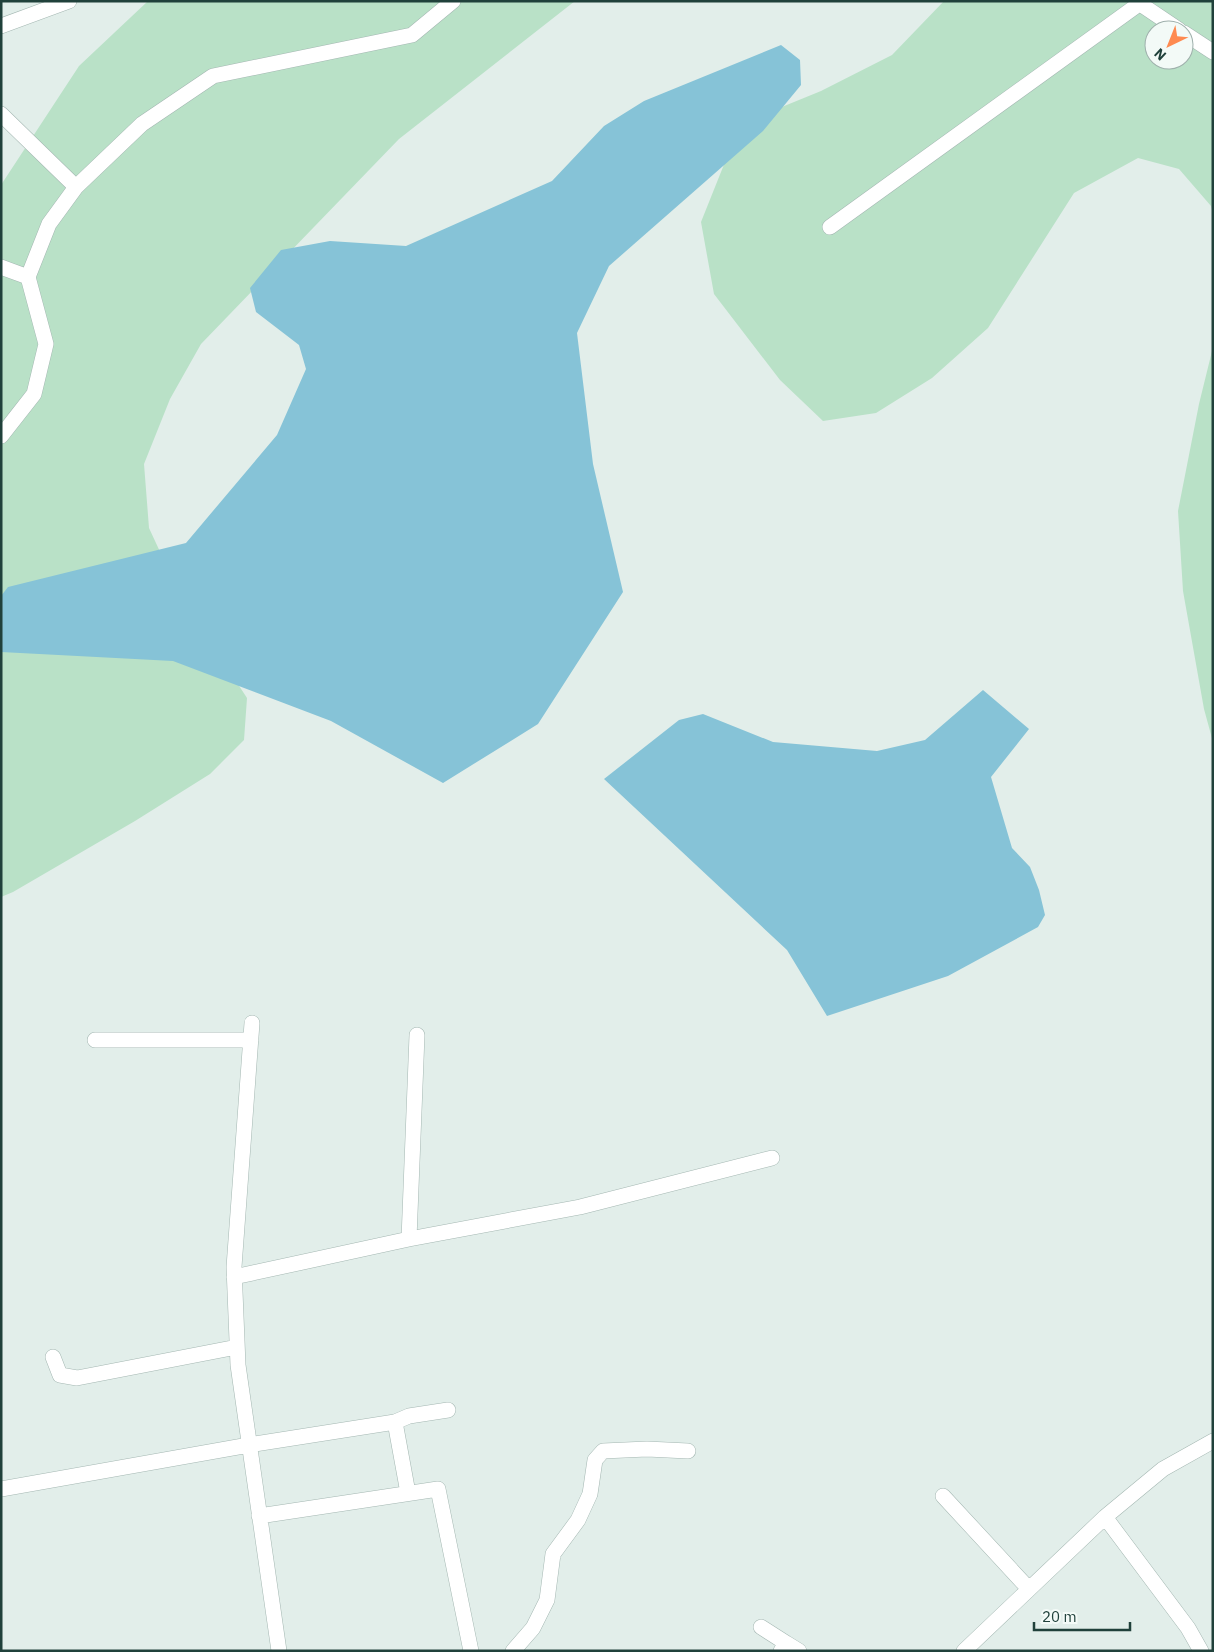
<svg xmlns="http://www.w3.org/2000/svg" width="1214" height="1652" viewBox="0 0 1214 1652" font-family="'IBM Plex Sans',sans-serif">
	<rect width="100%" height="100%" fill="#e2eeea"/>
	<!-- green -->
	<path fill="#b9e1c7" fill-rule="evenodd" d="M148 1H575L399 139 201 344 170 399 144 464 149 528 181 597 247 698 244 740 210 774 135 821 13 892 1 897V185L79 66Z
		M944 1H1213V214L1211 206 1179 169 1138 158 1074 193 988 328 932 378 876 413 823 421 780 380 714 294 701 222 727 157 772 111 821 91 892 55ZM1154 30H1184V60H1154Z
		M1213 347V742L1204 709 1183 591 1178 511 1199 404Z"/>
	<!-- water -->
	<path fill="#86c3d7" d="M781 45 800 60 801 85 763 131 609 266 577 333 593 464 623 592 538 724 443 783 331 721 173 661 1 652V596L8 587 186 543 277 435 306 369 299 345 256 312 250 288 281 250 330 241 406 246 552 181 604 126 644 101Z
		M983 690 1029 729 991 777 1012 848 1030 867 1039 890 1045 915 1038 927 948 976 827 1016 787 950 604 779 679 720 703 714 773 742 877 751 925 740Z"/>
	<g fill="none" stroke-linecap="round" stroke-linejoin="round">
		<defs>
			<path id="minor" d="M1136 1 1179 30
				M1 26 69 1
				M1184 33 1213 52
				M1 114 76 187
				M830 227 1139 4
				M1 267 28 277 46 344 34 394 1 436
				M28 277 49 224 76 187 142 124 213 76 412 35 453 1
				M252 1023 234 1267 238 1365 279 1651
				M95 1040H251
				M409 1239 580 1207 772 1158
				M234 1277 409 1239 417 1035
				M53 1357 60 1375 77 1378 237 1347
				M395 1422 408 1493
				M1 1489 249 1445 395 1422 409 1416 448 1410
				M943 1496 1029 1589
				M259 1516 438 1489 471 1651
				M1105 1517 1188 1628 1201 1651
				M761 1627 786 1643
				M513 1651 533 1628 547 1600 553 1554 578 1520 590 1494 595 1460 603 1451 647 1449 688 1451
				M781 1651 786 1643 799 1651
				M964 1651 1105 1517 1163 1469 1213 1441"/>
		</defs>
		<!-- minor casing -->
		<use href="#minor" stroke="#a4b7b2" stroke-width="16"/>
		<!-- minor -->
		<use href="#minor" stroke="#fff" stroke-width="15"/>
	</g>
	<!-- border -->
	<rect width="1214" height="1652" fill="none" stroke="#20413b" stroke-width="5"/>
	<!-- north arrow -->
	<g transform="translate(1169 45) rotate(223)"><circle r="24" fill="#f3faf7" stroke="#9fb0ac"/>
	<path d="M0-4L9 19L0 12L-9 19Z" fill="#fe8a50"/>
	<text y="-8" font-size="14" font-weight="bold" text-anchor="middle" fill="#20413b">N</text>
	</g>
	<!-- scale -->
	<path d="M1034 1622v8h96v-8" fill="none" stroke="#20413b" stroke-width="2.5"/>
	<text x="1042" y="1622" font-size="15" fill="#20413b" stroke="#f3faf7" stroke-width="4" paint-order="stroke">20 m</text>
</svg>
